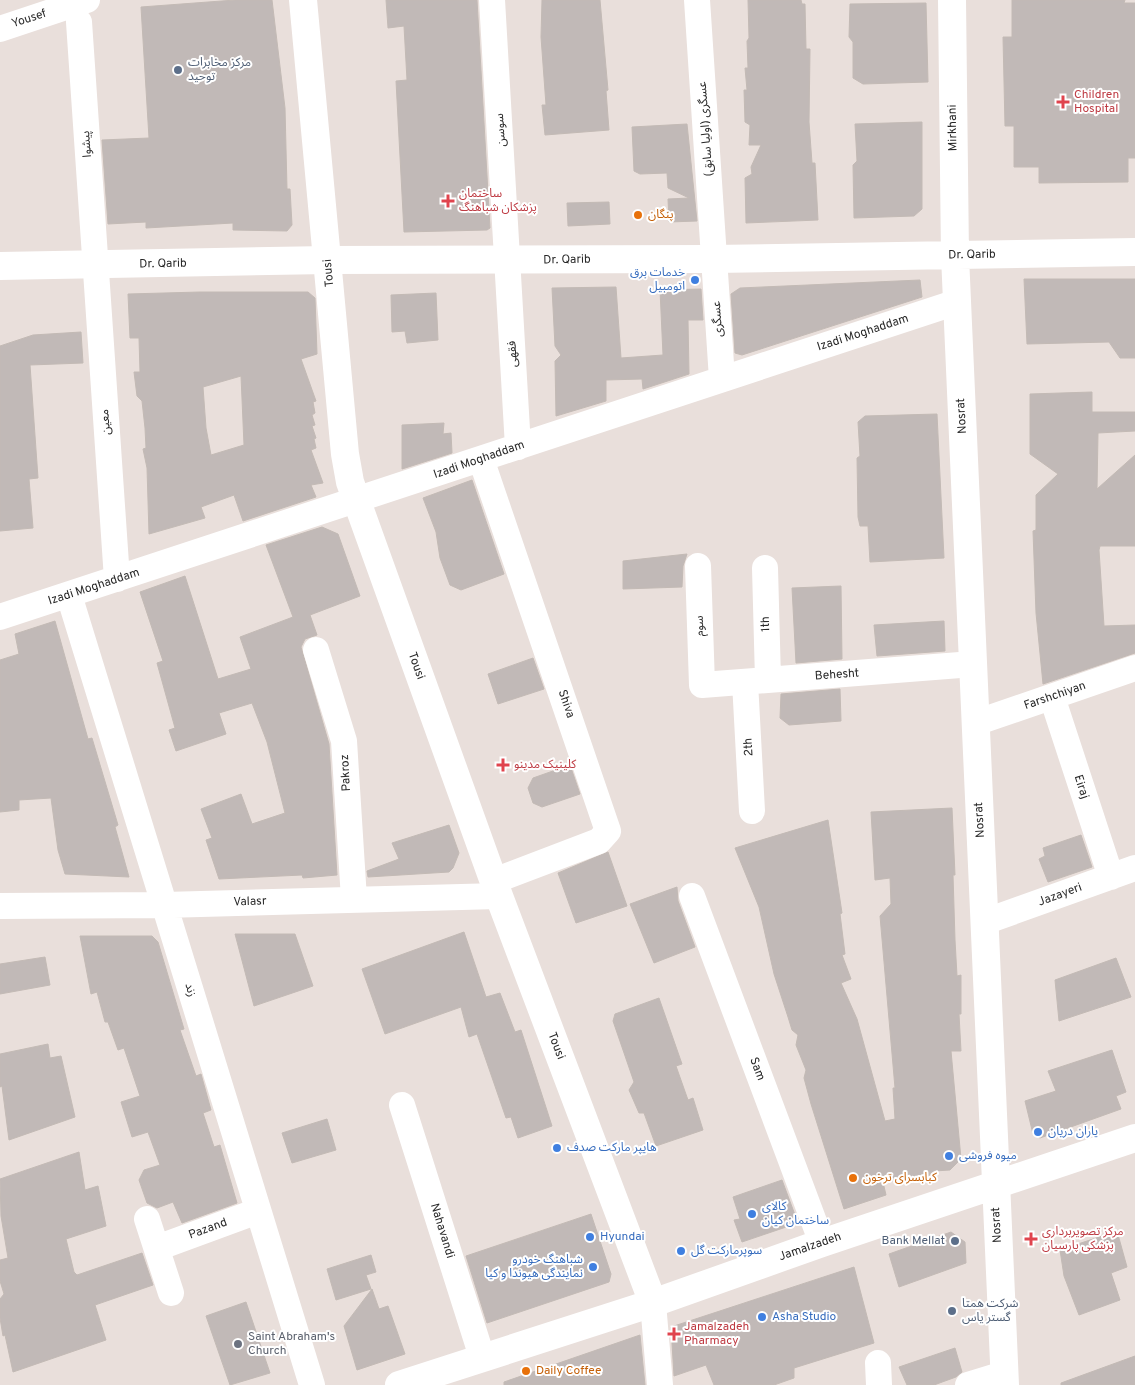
<svg xmlns="http://www.w3.org/2000/svg" width="1135" height="1385" viewBox="0 0 1135 1385" font-family="Overpass,'Noto Sans Arabic',sans-serif">
	<rect width="100%" height="100%" fill="#e9dfdb"/>
	<!-- building -->
	<path fill="#c1b9b7" stroke="#c3bab5" fill-rule="evenodd" d="M235 0H272L285 108 287 189H290L292 225 287 231 233 230V223L146 228V222L108 224 102 140 149 138 141 7Z
		M386 0H477L490 228 487 230 404 232 396 81 407 80 404 26 388 28Z
		M542 0H600L608 90 606 91 609 130 545 135 542 105H546L541 37Z
		M748 0H801L802 4H805L806 49H810L809 122 812 163H815L818 220 746 223 745 178 752 174 751 167 761 145H749L750 125 745 122 744 90H747L745 68H748L747 41 749 38Z
		M1012 0H1125L1124 3H1135V158H1128V182L1039 183V167H1014V126H1005L1003 37H1012Z
		M926 3 928 82 863 84 853 78V42L849 37 850 4Z
		M922 122V209L914 216 854 218 853 165 857 161 855 124Z
		M687 124 697 221 669 222 668 199 689 198 668 188 667 173 640 174 634 171 632 127Z
		M609 202 610 224 568 226 567 203Z
		M1024 279H1135V358H1120L1109 342 1027 344Z
		M920 280 922 297 742 355 735 353 731 294 740 288Z
		M616 287 621 358 663 355 660 290 701 289 703 320H688L689 374 643 389 642 379 606 380V401L556 416 555 361 561 355 555 346 552 288Z
		M200 292H308L315 298 317 354 301 359 316 401 313 402 315 413 312 415 315 425 312 426 316 438 314 439 316 448 311 450 323 483 311 485 316 497 243 521 234 495 201 507 205 518 149 534 147 468 143 449 146 448 145 428 142 401 137 396 134 372H140L139 338H130L128 294ZM241 376 244 445 211 455 206 428 203 387Z
		M436 293 438 340 407 343 405 331 392 332 391 295Z
		M81 332 83 363 30 365 38 478 29 479 33 528 0 531V346L33 335Z
		M1092 392V412H1135V431L1098 433 1097 489 1135 455V546H1100L1099 550 1104 626 1135 625V653L1043 684 1036 613 1033 531 1036 530V495L1058 474 1030 454V394Z
		M937 414 944 558 870 562 868 526H860L858 517 857 458 860 456 858 422 865 416Z
		M444 423 443 434 451 433 452 453 402 469V425Z
		M472 480 504 574 461 590 450 585 440 558 436 532 423 498Z
		M322 527 338 534 360 596 310 615 317 635 305 639 301 647 329 744 337 875 303 878 302 875 219 879 206 840 212 838 201 809 241 794 252 824 285 813 267 742 252 703 219 713 226 734 176 751 169 730 175 728 157 663 163 661 140 592 185 576 218 679 251 669 240 637 293 617 266 545Z
		M687 554 683 566 682 587 623 589V561Z
		M841 586 842 659 796 663 792 588Z
		M55 621 88 739 92 738 118 825 115 827 129 877 65 874 58 850 51 798 19 800V810L0 812V660L19 654 15 634Z
		M944 621 945 651 877 656 874 625Z
		M533 658 544 689 498 704 488 674Z
		M840 689 841 721 789 725 780 718 781 694Z
		M570 765 580 794 542 807 533 803 528 788 533 778Z
		M952 808 955 875H953L955 940 957 976 961 975V1014H959L961 1051H951L961 1159 950 1170 934 1171 935 1176 883 1182 886 1195 844 1209 811 1104 804 1078 806 1070 796 1045 798 1035 792 1030 788 1017 774 974 759 907 735 848 828 820 842 913 840 914 845 954 842 955 851 979 841 983 857 1019 885 1121 895 1119 893 1088H895L880 916 891 904 890 878 875 880 871 812Z
		M449 825 459 853 453 868 449 872 368 877 367 871 399 859 392 843Z
		M1081 835 1092 867 1048 882 1039 859 1045 856 1043 848Z
		M608 852 627 906 576 923 558 873Z
		M677 887 678 901 695 947 654 963 630 904Z
		M464 932 486 997 500 993 515 1032 521 1030 552 1126 518 1138 511 1117 506 1118 477 1034 469 1037 461 1007 385 1034 362 969Z
		M235 934H295L313 986 254 1006Z
		M80 936H152L158 942 184 1029 180 1030 196 1076 201 1074 211 1110 203 1113 214 1147 220 1145 237 1203 182 1223 173 1202 157 1208 147 1203 139 1180 144 1170 160 1165 148 1132 132 1137 121 1102 140 1096 124 1048 118 1050 108 1022H105L97 992 91 994Z
		M45 957 50 985 0 994V964Z
		M1116 958 1131 997 1059 1021 1055 980Z
		M659 998 682 1064 676 1066 688 1100 693 1098 703 1130 656 1146 644 1113H639L629 1090 634 1082 613 1021 615 1014Z
		M48 1044 50 1058 61 1056 75 1117 9 1140 2 1086 0 1087V1054Z
		M1112 1050 1126 1092 1116 1096 1121 1109 1040 1138 1033 1134 1025 1101 1056 1091 1048 1071Z
		M327 1119 336 1150 292 1163 282 1133Z
		M79 1152 85 1190 98 1186 106 1226 66 1239 74 1272 77 1275 142 1253 153 1285 95 1305 106 1340 13 1372 5 1335 3 1336 0 1318V1299L4 1294 0 1281V1260L8 1258 1 1216 0 1179Z
		M782 1180 798 1223 742 1242 734 1220 740 1219 733 1197Z
		M591 1214 611 1274 609 1282 487 1323 466 1256Z
		M1117 1231 1127 1267 1111 1273 1120 1300 1079 1315 1064 1276 1060 1250Z
		M951 1232 965 1242 966 1263 899 1287 889 1254Z
		M371 1255 376 1272 366 1275 371 1289 336 1300 327 1269Z
		M854 1267 874 1343 794 1368V1378L774 1385H714L706 1365 674 1376 671 1327Z
		M372 1289 379 1309 388 1306 405 1354 357 1370 344 1326Z
		M246 1302 270 1373 230 1385 206 1316Z
		M640 1335 645 1385H504V1382Z
		M955 1348 962 1372 956 1377 934 1385H907L899 1367Z
		M1135 1356V1385H1061V1383Z"/>
	<g fill="none" stroke-linecap="round" stroke-linejoin="round">
		<!-- minor -->
		<path stroke="#fff" stroke-width="26" d="M492 0 518 447
			M697 0 722 379
			M79 22 117 579
			M0 29 87 0
			M481 459 608 831 599 841 494 881
			M698 566 702 685 973 664
			M765 568 768 680
			M69 595 312 1385
			M0 617 957 302
			M316 650 344 741 354 899
			M745 682 752 811
			M1052 697 1111 877
			M975 723 1135 668
			M692 896 822 1243
			M0 906 164 905 499 896
			M984 922 1135 868
			M402 1105 482 1357
			M147 1219 171 1293
			M157 1248 258 1211
			M653 1303 660 1385
			M878 1363 879 1385
			M968 1385 1004 1374"/>
		<!-- tertiary -->
		<path stroke="#fff" stroke-width="28" d="M303 0 345 454 350 482 499 896 653 1303"/>
		<!-- secondary -->
		<path stroke="#fff" stroke-width="28" d="M952 0 955 256 1005 1385
			M0 266 328 260 713 259 1135 252
			M399 1385 653 1303 822 1243 1135 1138"/>
	</g>
	<!-- markers -->
	<g fill="#5c6f8a" stroke="#fff" stroke-width="2">
		<circle cx="178" cy="70" r="5"/>
		<circle cx="955" cy="1241" r="5"/>
		<circle cx="952" cy="1311" r="5"/>
	</g>
	<g fill="#e0444e" stroke="#fff" stroke-width="2">
		<path d="M1060.5 94.5h5v5h5v5h-5v5h-5v-5h-5v-5h5z"/>
		<path d="M445.5 193.5h5v5h5v5h-5v5h-5v-5h-5v-5h5z"/>
		<path d="M500.5 757.5h5v5h5v5h-5v5h-5v-5h-5v-5h5z"/>
		<path d="M1028.5 1231.5h5v5h5v5h-5v5h-5v-5h-5v-5h5z"/>
		<path d="M671.5 1326.5h5v5h5v5h-5v5h-5v-5h-5v-5h5z"/>
	</g>
	<g fill="#e8710a" stroke="#fff" stroke-width="2">
		<circle cx="638" cy="215" r="5"/>
		<circle cx="853" cy="1178" r="5"/>
		<circle cx="526" cy="1371" r="5"/>
	</g>
	<g fill="#3f7fe0" stroke="#fff" stroke-width="2">
		<circle cx="695" cy="280" r="5"/>
		<circle cx="1038" cy="1132" r="5"/>
		<circle cx="557" cy="1148" r="5"/>
		<circle cx="949" cy="1156" r="5"/>
		<circle cx="752" cy="1214" r="5"/>
		<circle cx="590" cy="1237" r="5"/>
		<circle cx="681" cy="1251" r="5"/>
		<circle cx="593" cy="1267" r="5"/>
		<circle cx="762" cy="1317" r="5"/>
	</g>
	<circle fill="#6b7280" stroke="#fff" stroke-width="2" cx="238" cy="1344" r="5"/>
	<g text-anchor="middle" dominant-baseline="central" stroke-width="4" stroke-linejoin="round" paint-order="stroke">
		<!-- street labels -->
		<g font-size="12" fill="#282828" stroke="#fff">
			<text transform="translate(29 19) rotate(-18)">Yousef</text>
			<text transform="translate(953 128) rotate(-91)">Mirkhani</text>
			<text transform="translate(706 129) rotate(-94)">عسگری (اولیا سابق)</text>
			<text transform="translate(501 130) rotate(-94)">سوسن</text>
			<text transform="translate(87 144) rotate(-94)">پیشوا</text>
			<text transform="translate(972 255) rotate(-1)">Dr. Qarib</text>
			<text transform="translate(567 260) rotate(-1)">Dr. Qarib</text>
			<text transform="translate(163 264) rotate(-1)">Dr. Qarib</text>
			<text transform="translate(329 273) rotate(-95)">Tousi</text>
			<text transform="translate(718 319) rotate(-94)">عسگری</text>
			<text transform="translate(863 333) rotate(-18)">Izadi Moghaddam</text>
			<text transform="translate(513 354) rotate(-93)">فقهی</text>
			<text transform="translate(962 416) rotate(-93)">Nosrat</text>
			<text transform="translate(106 422) rotate(-94)">معین</text>
			<text transform="translate(479 460) rotate(-19)">Izadi Moghaddam</text>
			<text transform="translate(94 587) rotate(-18)">Izadi Moghaddam</text>
			<text transform="translate(766 624) rotate(-92)">1th</text>
			<text transform="translate(700 626) rotate(-92)">سوم</text>
			<text transform="translate(416 666) rotate(70)">Tousi</text>
			<text transform="translate(837 675) rotate(-4)">Behesht</text>
			<text transform="translate(1055 696) rotate(-19)">Farshchiyan</text>
			<text transform="translate(566 704) rotate(71)">Shiva</text>
			<text transform="translate(749 747) rotate(-93)">2th</text>
			<text transform="translate(346 773) rotate(-93)">Pakroz</text>
			<text transform="translate(1081 787) rotate(72)">Eiraj</text>
			<text transform="translate(980 820) rotate(-93)">Nosrat</text>
			<text transform="translate(1060 895) rotate(-20)">Jazayeri</text>
			<text transform="translate(250 902) rotate(-2)">Valasr</text>
			<text transform="translate(190 990) rotate(73)">زند</text>
			<text transform="translate(556 1046) rotate(69)">Tousi</text>
			<text transform="translate(757 1069) rotate(69)">Sam</text>
			<text transform="translate(997 1225) rotate(-93)">Nosrat</text>
			<text transform="translate(208 1229) rotate(-20)">Pazand</text>
			<text transform="translate(442 1231) rotate(73)">Nahavandi</text>
			<text transform="translate(810 1247) rotate(-19)">Jamalzadeh</text>
		</g>
		<!-- service labels -->
		<g font-size="12" fill="#4e5e75" stroke="#fff" text-anchor="start">
			<text x="188" y="63">مرکز مخابرات<tspan x="188" dy="14">توحید</tspan></text>
			<text x="945" y="1241" text-anchor="end">Bank Mellat</text>
			<text x="962" y="1304">شرکت همتا<tspan x="962" dy="14">گستر یاس</tspan></text>
		</g>
		<!-- health labels -->
		<g font-size="12" fill="#be3a42" stroke="#fff" text-anchor="start">
			<text x="1074" y="95">Children<tspan x="1074" dy="14">Hospital</tspan></text>
			<text x="459" y="194">ساختمان<tspan x="459" dy="14">پزشکان شباهنگ</tspan></text>
			<text x="514" y="765">کلینیک مدینو</text>
			<text x="1042" y="1232">مرکز تصویربرداری<tspan x="1042" dy="14">پزشکی پارسیان</tspan></text>
			<text x="684" y="1327">Jamalzadeh<tspan x="684" dy="14">Pharmacy</tspan></text>
		</g>
		<!-- food labels -->
		<g font-size="12" fill="#c56008" stroke="#fff" text-anchor="start">
			<text x="648" y="215">پنگان</text>
			<text x="863" y="1178">کبابسرای ترخون</text>
			<text x="536" y="1371">Daily Coffee</text>
		</g>
		<!-- shop labels -->
		<g font-size="12" fill="#366cbe" stroke="#fff" text-anchor="start">
			<text x="685" y="273" text-anchor="end">خدمات برق<tspan x="685" dy="14">اتومبیل</tspan></text>
			<text x="1048" y="1132">یاران دریان</text>
			<text x="567" y="1148">هايپر ماركت صدف</text>
			<text x="959" y="1156">میوه فروشی</text>
			<text x="762" y="1207">کالای<tspan x="762" dy="14">ساختمان کیان</tspan></text>
			<text x="600" y="1237">Hyundai</text>
			<text x="691" y="1251">سوپرمارکت گل</text>
			<text x="583" y="1260" text-anchor="end">شباهنگ خودرو<tspan x="583" dy="14">نمایندگی هیوندا و کیا</tspan></text>
			<text x="772" y="1317">Asha Studio</text>
		</g>
		<!-- worship labels -->
		<g font-size="12" fill="#5b616d" stroke="#fff" text-anchor="start">
			<text x="248" y="1337">Saint Abraham's<tspan x="248" dy="14">Church</tspan></text>
		</g>
	</g>
</svg>
